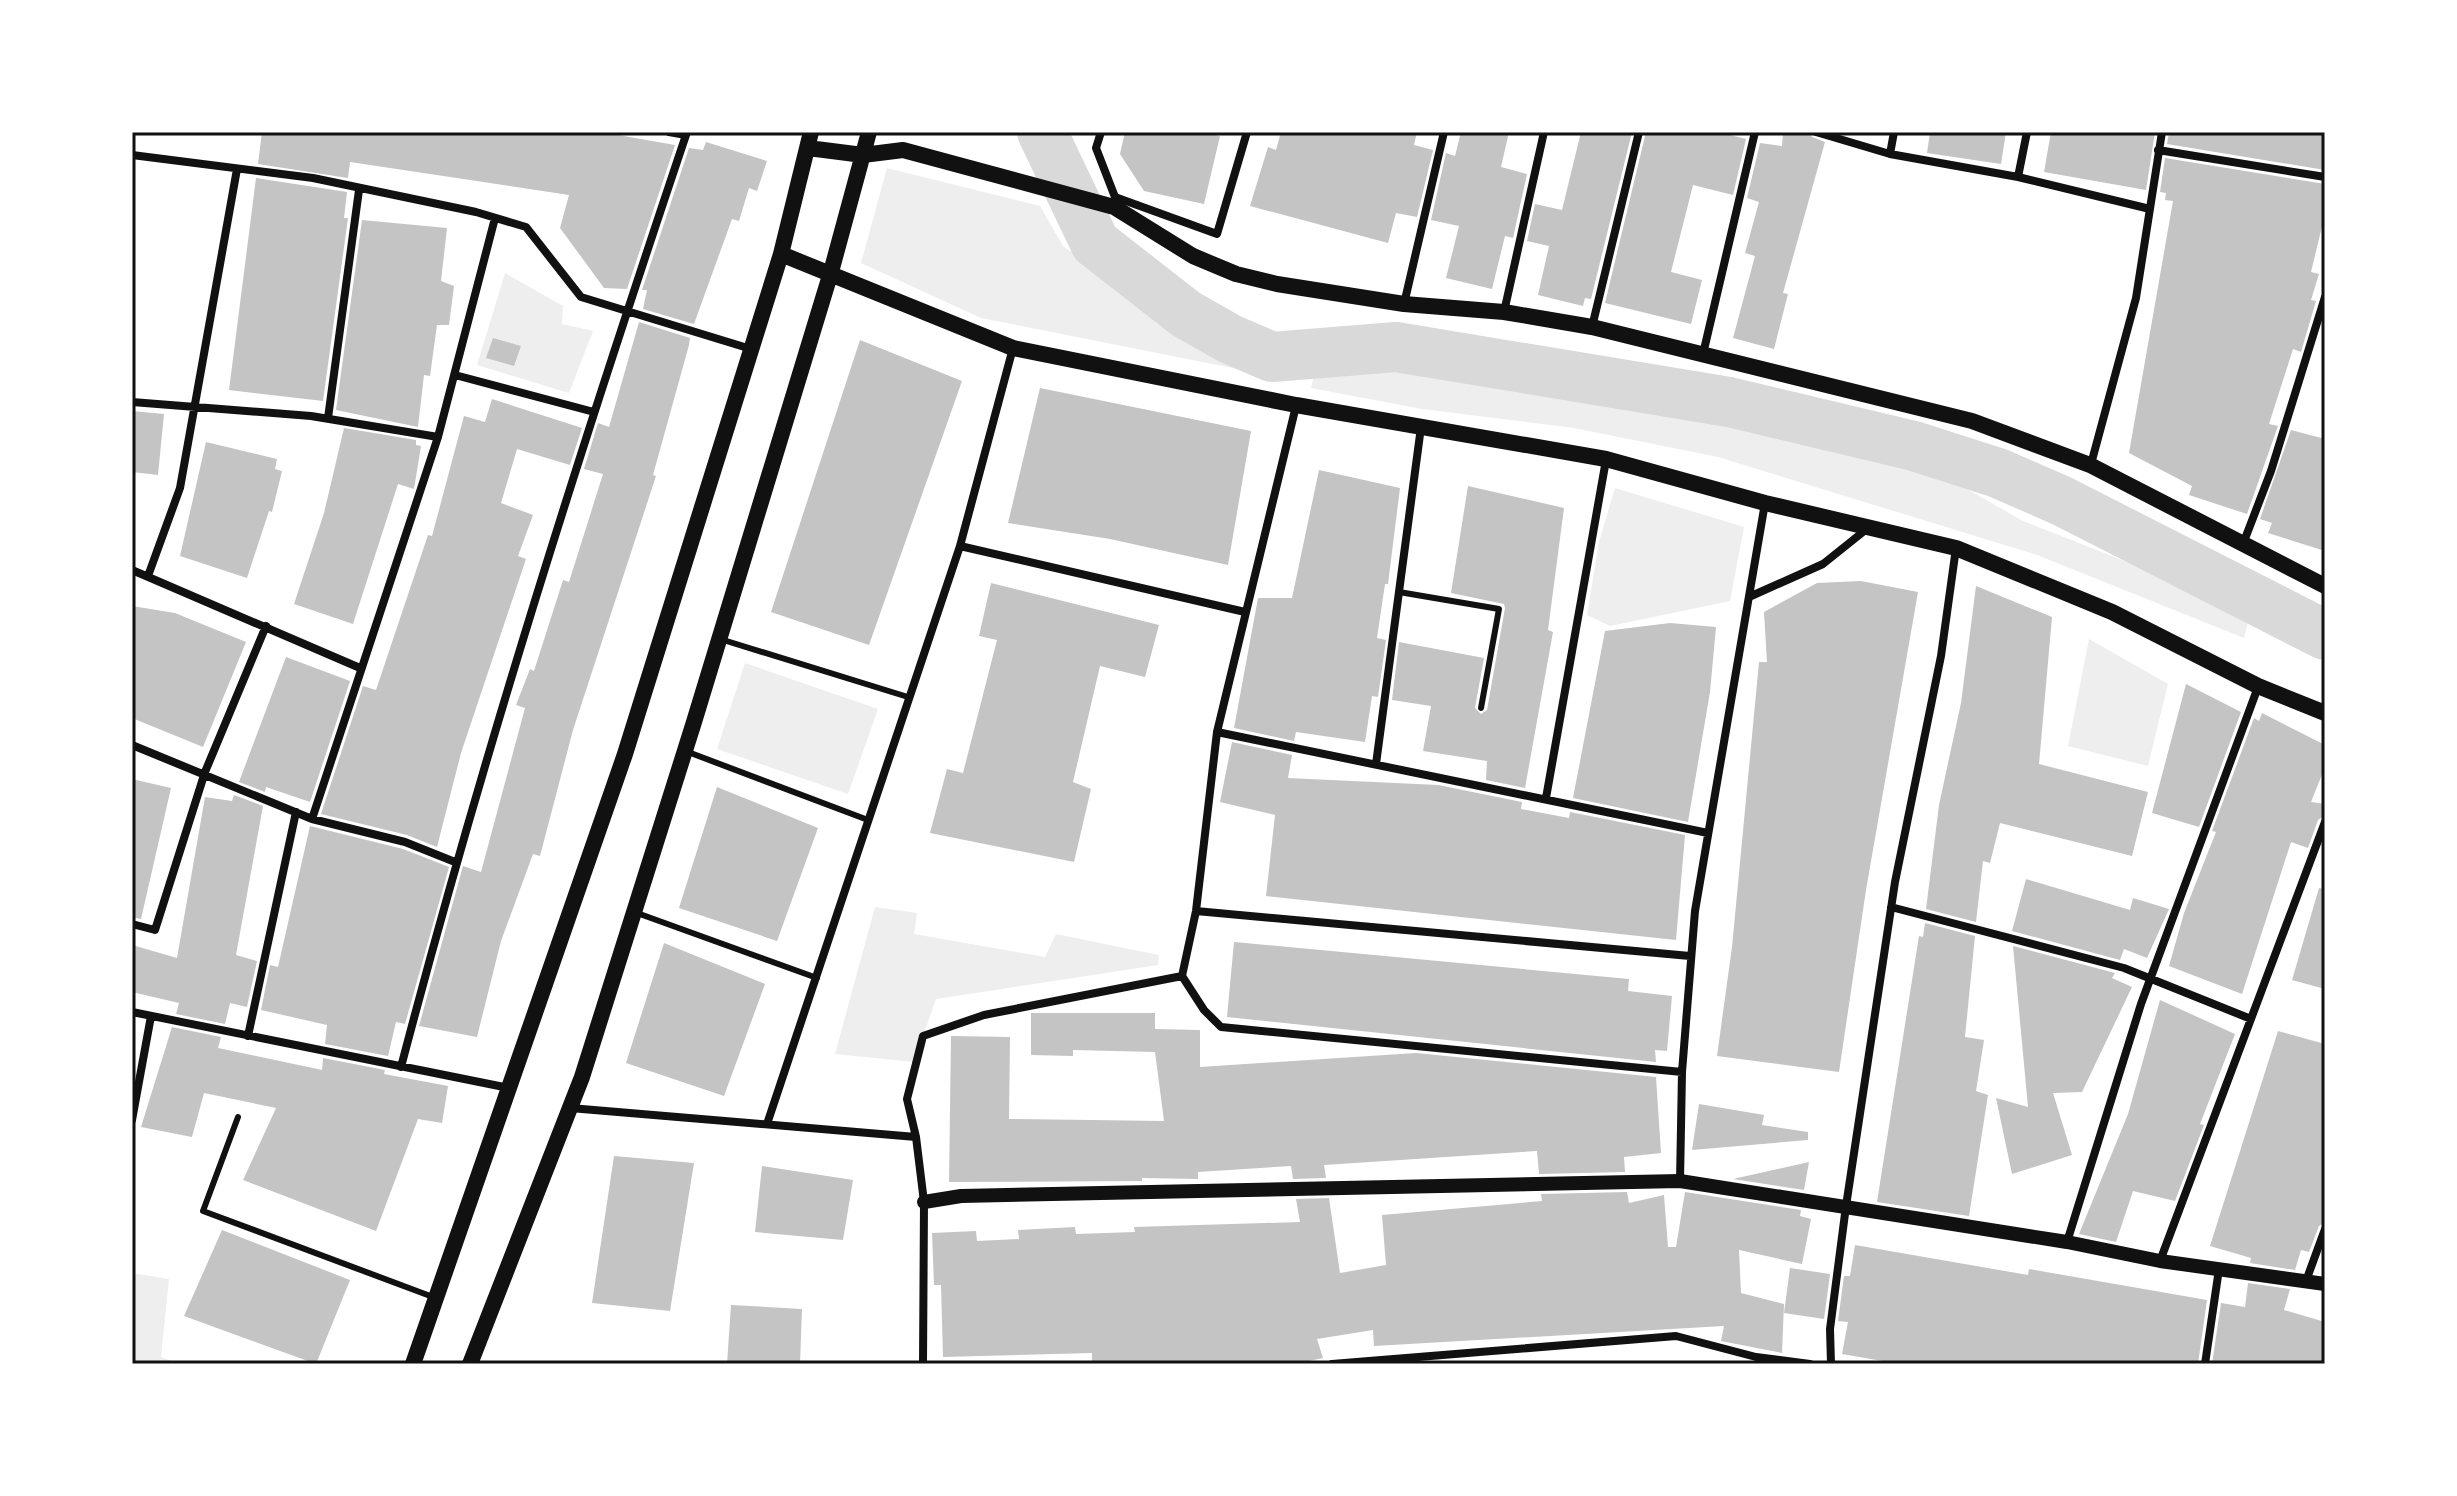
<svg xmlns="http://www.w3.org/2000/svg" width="2457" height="1496" viewBox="0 0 2457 1496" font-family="'Noto Sans',sans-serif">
	<rect width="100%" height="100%" fill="#fff"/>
	<!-- green -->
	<path fill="#eee" d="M887 168 1040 206 1063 246 1195 339 1261 362 1243 370 981 318 861 263Z
		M505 273 563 306 562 324 593 331 569 393 477 365Z
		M1395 365 1517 377 1946 477 2023 521 2251 611 2244 638 2037 555 1718 457 1574 428 1422 409 1311 388 1315 371Z
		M1615 488 1744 527 1730 601 1610 626 1587 615 1599 542Z
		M2089 639 2168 684 2148 766 2068 746Z
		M745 663 878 709 848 794 717 749Z
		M875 907 917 913 914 934 1045 957 1056 934 1159 955 1158 965 936 999 914 1062 835 1054Z
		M132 1273 169 1279 161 1357 180 1364H132Z"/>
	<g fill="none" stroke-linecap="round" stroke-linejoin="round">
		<!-- river -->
		<path stroke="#d9d9d9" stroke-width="50" d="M1042 132 1095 243 1186 314 1230 339 1272 357 1396 347 1729 402 1914 446 1998 473 2062 501 2325 635"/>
	</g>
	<!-- building -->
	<path fill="#c4c4c4" d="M262 132H601L675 145 627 289 604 288 560 228 569 195 350 162 348 178 258 164Z
		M1125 132H1201L1220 136 1204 204 1144 191 1120 154Z
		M1281 132H1417L1414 145 1433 150 1417 217 1396 213 1388 243 1250 206 1268 147 1276 150Z
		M1461 132H1509L1501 167 1527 174 1513 238 1505 236 1492 289 1446 278 1459 226 1431 220 1446 153 1455 156Z
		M1581 132H1632L1591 299 1585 298 1583 306 1538 295 1549 246 1527 241 1535 204 1562 210Z
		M1646 132H1718L1746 139 1733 195 1693 185 1671 272 1702 280 1691 324 1605 303Z
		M1783 132H1809L1812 137 1825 142 1783 293 1788 294 1774 349 1733 338 1755 256 1745 253 1759 202 1747 198 1760 143 1782 146Z
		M1930 132H2006L2001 164 1927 153Z
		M2051 132H2155L2146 190 2044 172Z
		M2169 132H2325V170L2167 144Z
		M706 142 767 161 757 191 749 188 739 221 732 219 694 324 643 309 647 290H642L689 148 703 150Z
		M2165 158 2325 184V214L2311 272 2319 274 2311 300 2316 301 2301 352 2293 349 2269 424 2278 426 2247 514 2189 495 2192 486 2129 453 2173 201 2165 200 2166 193 2160 192Z
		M256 178 347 192 344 218H348L323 401 229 390Z
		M362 220 447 228 441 281 454 286 449 325H437L430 376 424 375 418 427 336 410Z
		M639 322 690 338 689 345 653 475 656 476 573 730 540 856 533 854 501 941 477 1037 419 1026 463 866 481 872 525 708 516 705 530 669 534 671 563 580 569 582 603 474 584 469 598 423 609 427Z
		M493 338 521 346 514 366 486 358Z
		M860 340 962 381 869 645 771 612Z
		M1040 388 1251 431 1228 565 1110 539 1008 523Z
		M492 399 582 428 570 465 517 449 501 503 533 515 518 556 526 559 461 753 437 847 407 835 321 814 363 686 376 690 428 535 432 536 464 416 485 422Z
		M132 411 164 414 158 475 132 472Z
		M344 428 416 440V445L421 446 414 489 398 484 353 624 294 604 324 513Z
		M2291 430 2325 439V551L2268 533 2272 523 2260 519Z
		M206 442 277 459 275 469 282 471 272 512 269 511 247 578 180 556Z
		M1319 470 1400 488 1388 584H1385L1377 638 1386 640 1378 697 1372 696 1365 742 1296 732 1294 741 1234 728 1258 598H1292Z
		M1468 486 1564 508 1548 630 1553 632 1525 788 1486 780 1487 761 1423 751 1431 706 1392 700 1399 642 1484 658 1475 708 1481 714 1487 710 1505 608 1504 604 1451 593Z
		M1861 581 1918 592 1866 890 1839 1072 1717 1056 1732 947 1759 662H1767L1764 612 1817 583Z
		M991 583 1159 625 1145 677 1100 666 1073 782 1091 789 1074 862 930 833 947 769 963 773 997 640 979 636Z
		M1976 586 2052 617 2039 764 2148 792 2132 856 2000 823 1990 863 1983 861 1976 922 1926 909 1939 805 1961 703Z
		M132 606 175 613 246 642 203 747 132 718Z
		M1670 623 1716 627 1710 692 1688 822 1573 798 1605 631Z
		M286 657 350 681 310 802 266 787 265 792 239 782Z
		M2186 684 2241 712 2199 827 2152 813Z
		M2262 713 2325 745V767L2311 802 2325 804V815L2318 820 2308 848 2291 842 2242 994 2169 966 2184 913 2216 832 2212 831 2254 718 2259 721Z
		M1232 742 1292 755 1288 778 1438 785 1522 802 1521 809 1569 818 1570 812 1685 835 1676 940 1266 896 1275 815 1220 802Z
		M132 779 171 788 141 919 132 917Z
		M717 787 818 828 777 941 679 908Z
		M234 795 263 806 236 955 257 961 247 1007 230 1003 225 1024 176 1014 179 1003 132 992V945L177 958 205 797 232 801Z
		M310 826 403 849 449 867 405 1024 396 1022 388 1056 325 1044 327 1025 261 1010 270 965 278 967Z
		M2026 879 2130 910 2133 898 2169 909 2147 958 2124 949 2120 960 2012 931Z
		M2319 888 2325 889V989L2292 980Z
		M1925 923 1975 936 1965 1037 1984 1040 1976 1091 1988 1095 1969 1216 1877 1202 1919 936 1923 937Z
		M1234 942 1629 979 1628 991 1672 996 1667 1051 1655 1050 1656 1062 1227 1017Z
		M664 943 765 984 724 1096 626 1063Z
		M2013 946 2115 973 2112 978 2132 987 2082 1092 2053 1093 2072 1155 2012 1174 1996 1098 2028 1107Z
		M2160 1000 2235 1034 2200 1124 2204 1125 2175 1201 2133 1191 2116 1242 2079 1234 2128 1114Z
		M1031 1013H1155V1029L1200 1030V1067L1416 1053 1656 1077 1661 1153 1624 1157 1625 1172 1539 1174 1537 1151 1324 1165 1326 1178 1293 1179 1291 1166 1198 1172V1179L1142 1178V1181L949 1182 951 1036 1010 1037 1009 1119 1164 1121 1155 1052 1073 1050V1056L1031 1055Z
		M172 1027 221 1037 218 1048 322 1070 323 1058 385 1070 384 1074 448 1086 442 1123 418 1119 376 1231 243 1180 276 1108 204 1093 192 1137 141 1127Z
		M2278 1031 2325 1044V1222L2319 1226 2309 1252 2301 1250 2295 1270 2250 1263 2251 1258 2210 1246Z
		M1699 1104 1764 1115 1762 1125 1808 1132V1140L1692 1150Z
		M614 1156 694 1163 670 1311 592 1303Z
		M1809 1162 1804 1190 1733 1179Z
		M762 1166 853 1180 843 1240 755 1232Z
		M1627 1192 1629 1203 1664 1195 1668 1247H1676L1685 1192 1801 1210 1800 1216 1811 1219 1802 1264 1739 1250 1741 1293 1784 1304 1782 1353 1721 1341 1724 1326 1374 1346 1373 1330 1317 1339 1323 1358 1295 1364H1092V1353L943 1357 941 1285H934L932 1233 976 1231 977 1241 1019 1239 1018 1230 1075 1227 1076 1234 1135 1232 1134 1227 1300 1222 1296 1199 1329 1198 1340 1273 1386 1265 1382 1215 1542 1201 1541 1194Z
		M222 1230 350 1280 316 1364 184 1316Z
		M1855 1245 2028 1275 2029 1269 2207 1300 2198 1364H1900L1842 1354 1848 1322 1838 1321 1844 1276H1850Z
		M1790 1268 1830 1274 1824 1319 1784 1313Z
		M2248 1283 2290 1289 2284 1310 2325 1322V1364H2212L2221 1303 2245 1307Z
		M731 1305 802 1309 800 1364H727Z"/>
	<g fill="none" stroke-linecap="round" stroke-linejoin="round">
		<!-- service -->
		<path stroke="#111" stroke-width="6" d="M1399 592 1499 609 1481 708
			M720 639 908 697
			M688 752 868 820
			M637 913 817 978
			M238 1117 203 1211 433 1297"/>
		<!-- minor -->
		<path stroke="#111" stroke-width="8" d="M669 132 686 135
			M1101 132 1096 148 1115 197 1217 234 1247 132
			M1816 132 1890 154 2018 177 2150 209
			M2158 150 2325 177
			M1890 154 1894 132
			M132 155 313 178 476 212 526 227 581 297 751 349
			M2018 177 2027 132
			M1404 304 1444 132
			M1504 312 1544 132
			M1592 327 1639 132
			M1703 354 1755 132
			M455 375 594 412
			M132 402 311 416 438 437
			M328 418 359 190
			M2091 464 2136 298 2162 132
			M2243 544 2271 471 2325 297
			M960 546 1245 612
			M132 570 360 668
			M148 576 180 488 237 169
			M1749 597 1823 564 1868 528
			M1217 732 1708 833
			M132 745 312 819 405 842 455 862
			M1376 764 1421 427
			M1546 798 1606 460
			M312 819 438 437 495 218
			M1891 907 2124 968 2251 1019
			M1196 911 1690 956
			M132 924 155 930 205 772 266 626
			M1182 976 1196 911 1217 732 1296 406
			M1182 976 1204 1010 1221 1027 1682 1072
			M132 1012 509 1088
			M248 1036 296 812
			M401 1067C484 751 583 441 687 132
			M570 1108 916 1137
			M132 1120 151 1016
			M767 1124 960 546 1013 348
			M1680 1181 1682 1072 1695 911 1765 503
			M2067 1242 2141 1004 2258 687
			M2160 1261 2325 822
			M2306 1281 2325 1229
			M923 1364 924 1202 916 1137 907 1099 923 1036 984 1015 1182 976
			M1332 1364 1676 1336 1756 1357 1810 1364
			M1831 1364 1830 1329 1846 1206 1895 882 1941 656 1956 548
			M2205 1364 2219 1269"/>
		<!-- tertiary -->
		<path stroke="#111" stroke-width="14" d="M924 1202 961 1196 1680 1181 2067 1242 2160 1261 2325 1284"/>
		<!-- secondary -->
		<path stroke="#111" stroke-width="16" d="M808 148 863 155 903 150 1114 207 1193 256 1236 274 1277 284 1404 304 1504 312 1592 327 1972 421 2090 465 2325 586
			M781 254 1013 348 1296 405 1606 459 1765 503 1956 548 2112 612 2258 686 2325 713
			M413 1364 625 754 781 254 811 132
			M470 1364 582 1077 694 722 831 272 869 132"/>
	</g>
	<!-- border -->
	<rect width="2457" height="1496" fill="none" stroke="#ffffff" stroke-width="268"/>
	<rect x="134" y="134" width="2189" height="1228" fill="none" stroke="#111" stroke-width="3"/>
</svg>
